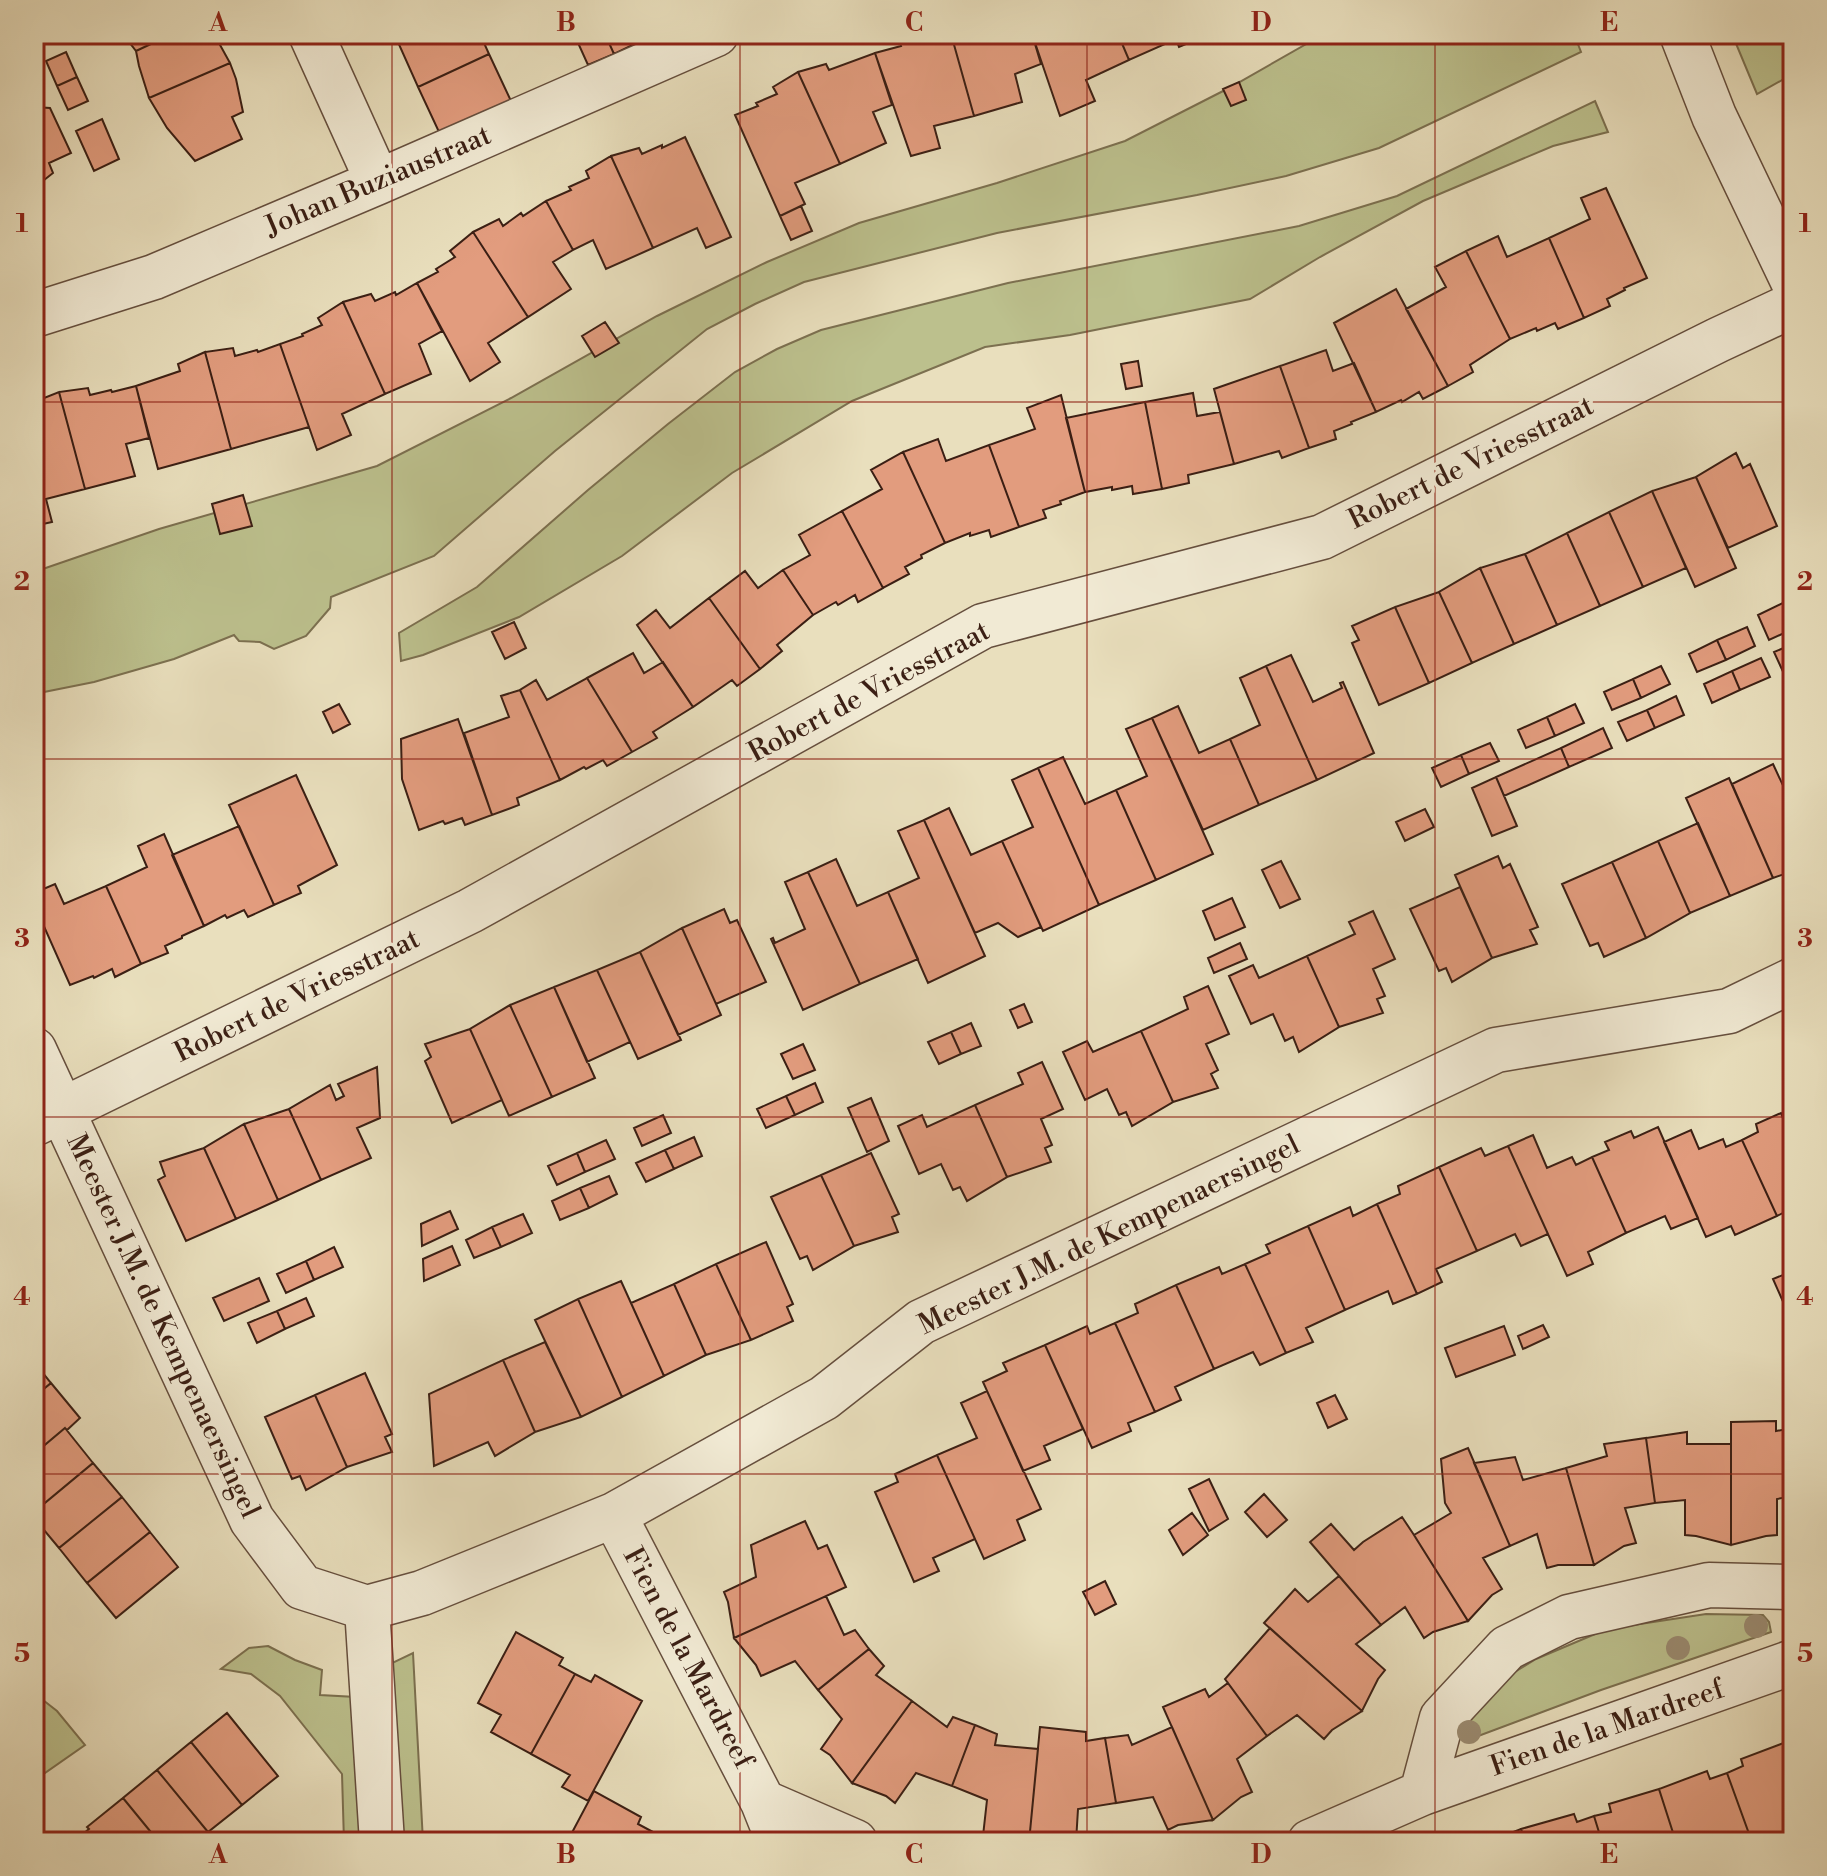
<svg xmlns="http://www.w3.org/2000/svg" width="1827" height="1876" viewBox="0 0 1827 1876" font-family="'Libre Bodoni',serif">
	<rect width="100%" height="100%" fill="#e9dfbd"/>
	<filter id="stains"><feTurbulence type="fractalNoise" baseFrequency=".0025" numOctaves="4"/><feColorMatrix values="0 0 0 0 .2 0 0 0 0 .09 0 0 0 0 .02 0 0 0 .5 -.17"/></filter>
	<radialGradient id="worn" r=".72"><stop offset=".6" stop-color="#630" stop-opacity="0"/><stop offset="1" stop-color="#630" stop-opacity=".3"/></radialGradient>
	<!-- green -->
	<path fill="#bcc08d" stroke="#7c7050" stroke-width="2" d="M1324 34H1574L1581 52 1379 148 1286 176 1197 195 997 233 804 282 755 304 707 329 555 451 434 556 331 597 330 608 306 636 274 649 260 642 239 641 234 635 174 659 94 682 34 694V572L159 529 377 466 511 398 657 316 767 262 859 223 997 183 1125 141 1229 88Z
		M1732 34H1793V74L1757 94Z
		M1595 101 1608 132 1553 146 1423 201 1320 257 1250 299 1070 335 985 347 852 401 732 473 622 556 519 617 423 655 401 661 399 633 477 587 588 490 668 424 735 372 777 349 821 330 1008 283 1299 226 1397 196Z
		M1706 1614 1763 1615 1769 1622 1771 1632 1601 1690 1473 1738H1461L1455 1731 1470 1699 1536 1659 1607 1629Z
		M268 1646 295 1660 322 1670 320 1695 356 1697 367 1842H344L342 1774 280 1696 251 1674 221 1669 249 1648Z
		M413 1653 423 1842H401L390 1664Z
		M34 1693 57 1711 85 1745 42 1775 34 1778Z"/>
	<!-- building -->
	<path fill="#e29c7e" stroke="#3b1f14" stroke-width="2" d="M123 34H172L136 51Z
		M172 34H214L230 63 149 98 139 66 136 51Z
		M409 34H480L489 54 418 87 397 40Z
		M574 34H605L614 54 588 65Z
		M605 34H635L639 42 614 54Z
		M921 34H951L974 116 934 126 940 148 911 156 875 53 901 46 900 43 921 37Z
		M951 34H1032L1041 64 1015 74 1022 102 974 116Z
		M1032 34H1118L1129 60 1086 80 1095 101 1060 116Z
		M1118 34H1210L1179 47 1176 39 1129 60Z
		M66 52 77 77 57 86 46 61Z
		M875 53 892 105 873 112 886 143 840 164 798 72 826 64 829 70Z
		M489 54 511 101 439 132 418 87Z
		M230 63 236 79 243 112 232 117 242 139 195 161 167 128 149 98Z
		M798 72 840 164 795 183 805 204 780 216 735 115 758 106 756 103 777 94 773 87Z
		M77 77 88 101 68 110 57 86Z
		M1239 82 1246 100 1231 106 1223 89Z
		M34 107 50 108 71 153 49 163 53 173 34 188Z
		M102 119 119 159 94 171 76 131Z
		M685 137 731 237 706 248 697 228 653 248 611 156 639 148 642 154 662 145V148Z
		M611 156 653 248 606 269 593 240 573 250 546 201 571 190 569 187 589 178 586 171Z
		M1606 188 1647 278 1624 288 1625 290 1607 299 1610 306 1584 318 1549 238 1590 219 1581 198Z
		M546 201 573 250 553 262 571 289 528 317 473 232 499 219 503 226 521 213 523 216Z
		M801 206 812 231 791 240 780 216Z
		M473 232 528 317 488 343 500 362 470 381 417 283 438 272 436 269 455 257 450 251Z
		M1498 236 1507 257 1549 238 1584 318 1558 329 1555 323 1537 331 1536 328 1510 339 1466 251Z
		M1466 251 1510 339 1470 365 1473 372 1448 386 1406 309 1446 287 1435 267Z
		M417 283 442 331 419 344 431 374 385 394 343 302 371 294 375 301 395 292 396 295Z
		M1396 289 1448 386 1423 399 1419 392 1402 402 1401 400 1376 412 1334 323Z
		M343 302 385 394 342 414 351 435 317 450 280 344 303 336 302 334 322 325 318 318Z
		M605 322 619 343 595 357 582 336Z
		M280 344 309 427 231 449 205 352 233 348 235 356 257 350 258 352Z
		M1326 350 1333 371 1354 363 1376 412 1351 422 1352 424 1334 431 1336 439 1309 448 1280 366Z
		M205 352 231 449 158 469 136 386 180 371 178 364Z
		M1138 361 1142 386 1126 389 1121 364Z
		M1280 366 1309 448 1282 458 1279 451 1234 464 1214 389Z
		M136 386 149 438 126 444 135 476 85 489 59 392 88 388 90 395 111 390 112 392Z
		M59 392 85 489 46 499 52 522 34 526V402Z
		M1193 393 1197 416 1220 412 1234 464 1188 475 1189 483 1162 489 1145 402Z
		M1061 395 1085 492 1060 501 1061 504 1043 510 1046 518 1019 527 989 445 1035 429 1027 408Z
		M1145 402 1162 489 1133 494 1132 486 1112 490V487L1085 492 1066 418Z
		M938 439 946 461 989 445 1019 527 991 537 989 530 970 536V533L945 543 903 452Z
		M903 452 945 543 921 555 922 558 905 567 909 574 883 588 842 511 882 489 871 470Z
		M1736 453 1743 468 1750 464 1777 526 1728 548 1696 477Z
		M1696 477 1736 568 1695 587 1652 491Z
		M1652 491 1686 568 1643 587 1609 512Z
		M243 495 252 526 220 534 212 504Z
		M842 511 883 588 858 602 855 595 838 605 836 602 813 615 783 570 810 555 799 535Z
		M1609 512 1643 587 1600 606 1567 533Z
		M1567 533 1600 606 1557 625 1525 554Z
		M1525 554 1557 625 1514 644 1480 568Z
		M1480 568 1514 644 1472 663 1439 592Z
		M783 570 813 615 777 645 782 651 760 669 709 598 745 571 758 588Z
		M1439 592 1472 663 1429 683 1395 607Z
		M709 598 760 669 737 686 732 680 693 707 637 625 656 610 670 628Z
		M1793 598V629L1769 640 1758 615Z
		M1395 607 1429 683 1379 705 1352 643 1359 640 1352 626Z
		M514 622 526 648 505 659 492 632Z
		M1747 627 1755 646 1726 660 1717 640Z
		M1717 640 1726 660 1697 672 1689 654Z
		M1793 644V673L1785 676 1774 652Z
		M633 653 644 673 663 662 693 707 653 732 657 738 632 752 587 678Z
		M1291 655 1313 702 1342 688 1340 683 1343 682 1374 753 1317 780 1266 666Z
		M1761 658 1770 677 1740 690 1732 671Z
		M1266 666 1317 780 1259 805 1230 739 1260 725 1240 678Z
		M1661 666 1670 684 1641 698 1633 679Z
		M1732 671 1740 690 1712 703 1704 684Z
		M587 678 632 752 607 766 603 760 586 769 584 767 560 780 520 690 536 680 547 700Z
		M1633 679 1641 698 1612 710 1604 692Z
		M520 690 560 780 517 798 519 805 492 815 464 733 509 717 501 696Z
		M1676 696 1684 715 1655 728 1647 710Z
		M339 704 350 724 333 733 323 712Z
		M1575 704 1584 723 1555 736 1547 717Z
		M1178 706 1199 753 1230 739 1259 805 1203 830 1152 718Z
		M1647 710 1655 728 1627 741 1618 722Z
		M1547 717 1555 736 1526 748 1518 730Z
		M1152 718 1213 854 1156 880 1116 790 1147 776 1126 729Z
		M458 719 492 815 465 825 462 818 445 824 443 821 419 830 402 779 401 739Z
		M1603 728 1612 748 1569 767 1561 748Z
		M1490 743 1499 761 1469 774 1461 755Z
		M1561 748 1569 767 1504 796 1496 777Z
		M1461 755 1469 774 1441 787 1432 768Z
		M1063 757 1085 804 1116 790 1156 880 1099 905 1038 768Z
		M1773 764 1793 807V871L1773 878 1732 784Z
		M1038 768 1099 905 1043 931 1002 841 1033 827 1012 780Z
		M296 775 337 865 298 886 301 893 274 905 229 805Z
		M1496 777 1517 826 1492 836 1472 788Z
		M1729 778 1773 878 1730 896 1686 798Z
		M949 808 971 855 1002 841 1041 927 1018 937 998 923 975 933 924 820Z
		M1425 809 1434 827 1405 841 1396 822Z
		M924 820 985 956 928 983 888 892 919 878 898 831Z
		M1698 823 1730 896 1690 913 1658 841Z
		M239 826 274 905 248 917 244 910 227 918 225 915 204 926 172 855Z
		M164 834 204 926 182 936V938L165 946 168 953 141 964 106 886 147 867 138 846Z
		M1658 841 1690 913 1646 938 1612 862Z
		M1498 856 1503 868 1510 864 1538 927 1530 930 1537 944 1492 958 1455 875Z
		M836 859 857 906 888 892 918 959 860 984 808 872Z
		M1281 861 1300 899 1280 908 1262 870Z
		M1612 862 1646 938 1604 957 1598 943 1590 946 1562 884Z
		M808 872 860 984 803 1010 771 939 773 938 775 943 805 929 785 882Z
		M55 884 64 904 106 886 141 964 115 977 112 969 94 978 93 976 70 985 34 904V893Z
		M1460 887 1492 958 1452 982 1446 968 1439 971 1410 909Z
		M1232 898 1245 927 1215 940 1203 911Z
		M724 909 730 923 737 920 766 982 716 1004 682 928Z
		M1373 911 1395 959 1373 969 1385 996 1377 999 1383 1013 1339 1027 1307 956 1355 934 1349 922Z
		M682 928 721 1015 678 1035 640 952Z
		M1240 943 1247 959 1214 973 1208 958Z
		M640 952 681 1040 638 1059 597 970Z
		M1307 956 1339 1027 1299 1052 1293 1037 1285 1041 1273 1014 1251 1024 1229 976 1253 965 1259 978Z
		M597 970 630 1042 587 1062 554 987Z
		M1208 986 1229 1034 1206 1044 1218 1070 1211 1074 1218 1088 1173 1102 1141 1031 1188 1009 1184 997Z
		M554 987 595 1078 552 1097 510 1005Z
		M1024 1004 1032 1022 1018 1028 1010 1010Z
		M510 1005 552 1097 509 1116 470 1029Z
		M971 1023 981 1046 961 1054 951 1032Z
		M470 1029 502 1100 452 1123 425 1061 431 1057 425 1044Z
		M1141 1031 1173 1102 1132 1126 1126 1112 1119 1115 1107 1089 1085 1100 1063 1052 1087 1041 1093 1052Z
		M951 1032 961 1054 939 1064 928 1042Z
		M803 1044 815 1070 793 1079 781 1054Z
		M1042 1062 1063 1109 1041 1119 1052 1145 1045 1148 1051 1162 1007 1177 975 1105 1023 1084 1018 1073Z
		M377 1067 380 1118 357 1128 371 1158 321 1180 289 1109 330 1085 336 1100 344 1096 338 1084Z
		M815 1083 823 1102 795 1115 786 1096Z
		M786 1096 795 1115 766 1128 757 1109Z
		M871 1098 889 1141 867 1152 848 1108Z
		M975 1105 1007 1177 967 1201 960 1187 953 1190 941 1164 919 1174 898 1126 922 1115 927 1127Z
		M289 1109 321 1180 278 1200 244 1124Z
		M1781 1113 1784 1121 1793 1117V1208L1777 1216 1742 1140 1758 1132 1756 1124Z
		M663 1115 671 1133 642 1146 634 1128Z
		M244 1124 278 1200 236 1219 204 1148Z
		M1658 1127 1698 1218 1671 1229 1665 1216 1626 1233 1592 1157 1609 1150 1605 1142 1631 1131 1634 1138Z
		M1691 1130 1699 1149 1723 1139 1726 1147 1742 1140 1777 1216 1735 1235 1731 1226 1706 1237 1664 1142Z
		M1533 1135 1547 1168 1572 1157 1576 1165 1592 1157 1626 1233 1588 1252 1593 1264 1567 1276 1508 1146Z
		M694 1137 702 1156 674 1169 665 1150Z
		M606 1140 615 1159 585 1172 577 1153Z
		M1508 1146 1548 1234 1521 1246 1515 1234 1477 1251 1439 1167 1481 1148 1485 1156Z
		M204 1148 236 1219 186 1241 158 1180 165 1176 160 1162Z
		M665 1150 674 1169 646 1182 636 1163Z
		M577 1153 585 1172 557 1185 548 1166Z
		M871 1153 899 1214 892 1217 898 1232 854 1246 821 1175Z
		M1439 1167 1477 1251 1436 1269 1442 1282 1417 1294 1377 1204 1400 1194 1398 1186Z
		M821 1175 854 1246 813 1270 807 1256 800 1259 771 1197Z
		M609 1176 617 1194 589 1208 580 1188Z
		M580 1188 589 1208 560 1220 552 1201Z
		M1377 1204 1417 1294 1393 1304 1388 1291 1345 1310 1308 1226 1350 1207 1353 1216Z
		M450 1211 458 1229 422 1246 421 1224Z
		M523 1214 532 1233 501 1247 492 1227Z
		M1308 1226 1345 1310 1306 1328 1313 1342 1286 1353 1245 1264 1270 1253 1266 1245Z
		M492 1227 501 1247 474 1258 466 1240Z
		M766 1242 793 1304 787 1307 793 1321 751 1340 716 1264Z
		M452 1246 460 1265 424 1281 423 1259Z
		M334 1247 343 1267 314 1280 306 1261Z
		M306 1261 314 1280 286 1293 277 1274Z
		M716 1264 751 1340 706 1355 674 1284Z
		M1245 1264 1286 1353 1260 1365 1253 1352 1214 1369 1176 1285 1219 1267 1222 1274Z
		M1793 1271V1311L1788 1313 1773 1279Z
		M259 1278 269 1301 224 1321 213 1298Z
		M621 1281 664 1376 622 1397 578 1299Z
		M674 1284 706 1355 664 1376 631 1303Z
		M1176 1285 1214 1369 1175 1387 1181 1400 1155 1412 1115 1323 1138 1313 1135 1304Z
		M306 1298 314 1316 285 1329 277 1311Z
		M578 1299 622 1397 581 1417 535 1320Z
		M277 1311 285 1329 257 1343 248 1323Z
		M1115 1323 1155 1412 1128 1423 1131 1431 1092 1448 1045 1345 1087 1326 1090 1334Z
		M1543 1325 1549 1337 1523 1349 1518 1336Z
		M1504 1326 1515 1355 1456 1377 1445 1348Z
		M545 1342 581 1417 535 1432 503 1360Z
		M1045 1345 1083 1429 1044 1446 1050 1460 1023 1471 983 1382 1007 1371 1003 1363Z
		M503 1360 535 1432 495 1456 488 1442 434 1466 429 1394Z
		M34 1362 51 1383 34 1397Z
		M365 1373 392 1434 385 1437 392 1452 347 1467 315 1395Z
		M51 1383 80 1418 67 1430 65 1428 34 1454V1397Z
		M987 1391 1041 1509 1017 1520 1025 1540 984 1559 937 1455 977 1438 961 1403Z
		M315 1395 347 1467 306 1490 300 1476 292 1479 265 1417Z
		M1335 1395 1347 1419 1328 1428 1317 1403Z
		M1776 1421V1431L1793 1428V1496L1777 1499V1535L1766 1536 1731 1545V1422Z
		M65 1428 93 1463 34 1512V1454Z
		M1687 1432V1444H1731V1545L1696 1536 1685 1535V1500L1655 1503 1646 1438Z
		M1646 1438 1655 1503 1625 1508 1636 1543 1624 1546 1594 1565 1566 1468 1607 1456 1604 1444Z
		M1468 1448 1510 1546 1483 1558 1502 1589 1492 1595 1468 1621 1414 1535 1451 1513 1445 1503 1441 1459Z
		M937 1455 975 1539 933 1558 939 1571 914 1582 875 1492 898 1482 895 1474Z
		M1515 1457 1523 1480 1566 1468 1594 1565H1558L1547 1568 1537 1534 1510 1546 1474 1463Z
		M93 1463 122 1497 59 1548 34 1518V1512Z
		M1209 1479 1228 1519 1209 1531 1189 1489Z
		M1264 1494 1287 1520 1267 1537 1245 1512Z
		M122 1497 150 1532 87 1583 59 1548Z
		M1192 1513 1208 1535 1183 1555 1169 1530Z
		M1402 1517 1414 1535 1468 1621 1433 1632 1424 1638 1405 1607 1381 1625 1310 1542 1331 1524 1354 1550 1363 1542Z
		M805 1521 818 1549 827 1545 846 1587 734 1638 728 1602 724 1592 756 1577 751 1545Z
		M150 1532 178 1567 116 1618 87 1583Z
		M1339 1576 1381 1625 1356 1644 1385 1670 1378 1679 1362 1711 1264 1623 1295 1589 1308 1602Z
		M1105 1581 1116 1604 1095 1615 1083 1592Z
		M826 1596 844 1635 855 1630 869 1649 818 1690 795 1661 761 1676 756 1665 734 1638Z
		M1270 1628 1362 1711 1332 1730 1324 1739 1297 1715 1267 1736 1225 1679Z
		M516 1632 563 1658 559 1665 575 1674 531 1754 491 1732 501 1715 478 1703Z
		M869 1649 884 1666 876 1675 912 1701 852 1783 830 1755 821 1749 842 1719 818 1690Z
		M575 1674 591 1682 595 1675 642 1701 588 1801 562 1787 570 1775 531 1754Z
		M1228 1683 1267 1736 1237 1759 1252 1792 1241 1797 1213 1820 1163 1707 1205 1689 1209 1697Z
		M912 1701 947 1727 953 1717 975 1725 952 1786 916 1773 895 1803 886 1796 852 1783Z
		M227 1713 278 1776 242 1805 191 1742Z
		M975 1725 997 1734 995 1745 1038 1749 1029 1842H1007L995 1837 983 1836 987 1800 952 1786Z
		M1040 1727 1086 1732V1741L1105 1738 1116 1803 1078 1809 1076 1842H1029Z
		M1172 1727 1213 1820 1178 1825 1168 1830 1153 1797 1116 1803 1105 1738 1128 1735 1132 1745Z
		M1789 1741 1793 1750V1842H1752L1727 1773 1743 1766 1741 1759Z
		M191 1742 242 1805 208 1832 157 1770Z
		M157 1770 208 1832 196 1842H159L123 1798Z
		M1707 1771 1710 1779 1727 1773 1752 1842H1676L1659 1789Z
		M1659 1789 1676 1842H1602L1594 1816 1611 1812 1609 1804Z
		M594 1791 641 1817 638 1824 653 1832 648 1842H567Z
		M123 1798 159 1842H80L78 1838 89 1829 87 1827Z
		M1574 1814 1577 1822 1594 1816 1602 1842H1526L1521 1829Z
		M1521 1829 1526 1842H1487Z
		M653 1832 669 1841 673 1834 688 1842H648Z"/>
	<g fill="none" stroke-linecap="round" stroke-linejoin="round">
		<defs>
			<path id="minor" d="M311 34 378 182
				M1682 34 1714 116 1793 281
				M34 315 154 277 378 182 716 34
				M34 1050 252 1520 302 1587 367 1608 422 1593 614 1515 824 1398 921 1322 1496 1050 1729 1011 1793 980
				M36 1123 470 911 983 626 1322 537 1718 340 1793 305
				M614 1515 763 1802 779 1842
				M367 1608 382 1842
				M1422 1793 1442 1718 1507 1648 1569 1617 1709 1585 1793 1587
				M763 1802 855 1842
				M1310 1842 1422 1793 1793 1662"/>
		</defs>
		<!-- minor casing -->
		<use href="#minor" stroke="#664f3e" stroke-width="47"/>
		<!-- minor -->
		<use href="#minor" stroke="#f1ead4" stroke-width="44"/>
	</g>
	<!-- trees -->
	<g fill="#9b8b71">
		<circle cx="1756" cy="1626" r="12"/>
		<circle cx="1678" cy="1648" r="12"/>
		<circle cx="1469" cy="1732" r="12"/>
	</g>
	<!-- grid -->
	<path fill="none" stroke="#8f2418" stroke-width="2" stroke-opacity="0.55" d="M392 34V1842M740 34V1842M1087 34V1842M1435 34V1842M34 402H1793M34 759H1793M34 1117H1793M34 1474H1793"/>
	<g text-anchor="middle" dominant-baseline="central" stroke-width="7" stroke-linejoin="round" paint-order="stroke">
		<!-- street labels -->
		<g font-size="28" fill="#3b1f14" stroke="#f1ead4">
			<text transform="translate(378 181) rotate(-23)">Johan Buziaustraat</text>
			<text transform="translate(1471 463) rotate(-26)">Robert de Vriesstraat</text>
			<text transform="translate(869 692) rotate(-28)">Robert de Vriesstraat</text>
			<text transform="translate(297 996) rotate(-26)">Robert de Vriesstraat</text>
			<text transform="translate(1109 1235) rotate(-26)">Meester J.M. de Kempenaersingel</text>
			<text transform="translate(163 1326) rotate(65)">Meester J.M. de Kempenaersingel</text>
			<text transform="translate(688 1658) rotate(62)">Fien de la Mardreef</text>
			<text transform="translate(1607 1728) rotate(-19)">Fien de la Mardreef</text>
		</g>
	</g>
	<!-- margin -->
	<rect width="1827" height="1876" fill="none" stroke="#e9dfbd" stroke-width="88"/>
	<rect x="44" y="44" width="1739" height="1788" fill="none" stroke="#8f2418" stroke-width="3"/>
	<g font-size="26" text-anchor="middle" font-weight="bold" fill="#8f2418">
		<text x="218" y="31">A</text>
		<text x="566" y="31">B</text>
		<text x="914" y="31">C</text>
		<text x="1261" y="31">D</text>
		<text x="1609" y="31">E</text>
		<text x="22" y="232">1</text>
		<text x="1805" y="232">1</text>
		<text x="22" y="590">2</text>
		<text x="1805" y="590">2</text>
		<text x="22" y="947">3</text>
		<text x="1805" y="947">3</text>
		<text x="22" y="1305">4</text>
		<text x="1805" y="1305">4</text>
		<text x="22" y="1662">5</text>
		<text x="1805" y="1662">5</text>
		<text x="218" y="1863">A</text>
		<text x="566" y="1863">B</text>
		<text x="914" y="1863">C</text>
		<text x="1261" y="1863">D</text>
		<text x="1609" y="1863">E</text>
	</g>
	<rect width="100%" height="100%" filter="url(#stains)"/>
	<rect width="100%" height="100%" fill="url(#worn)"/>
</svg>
